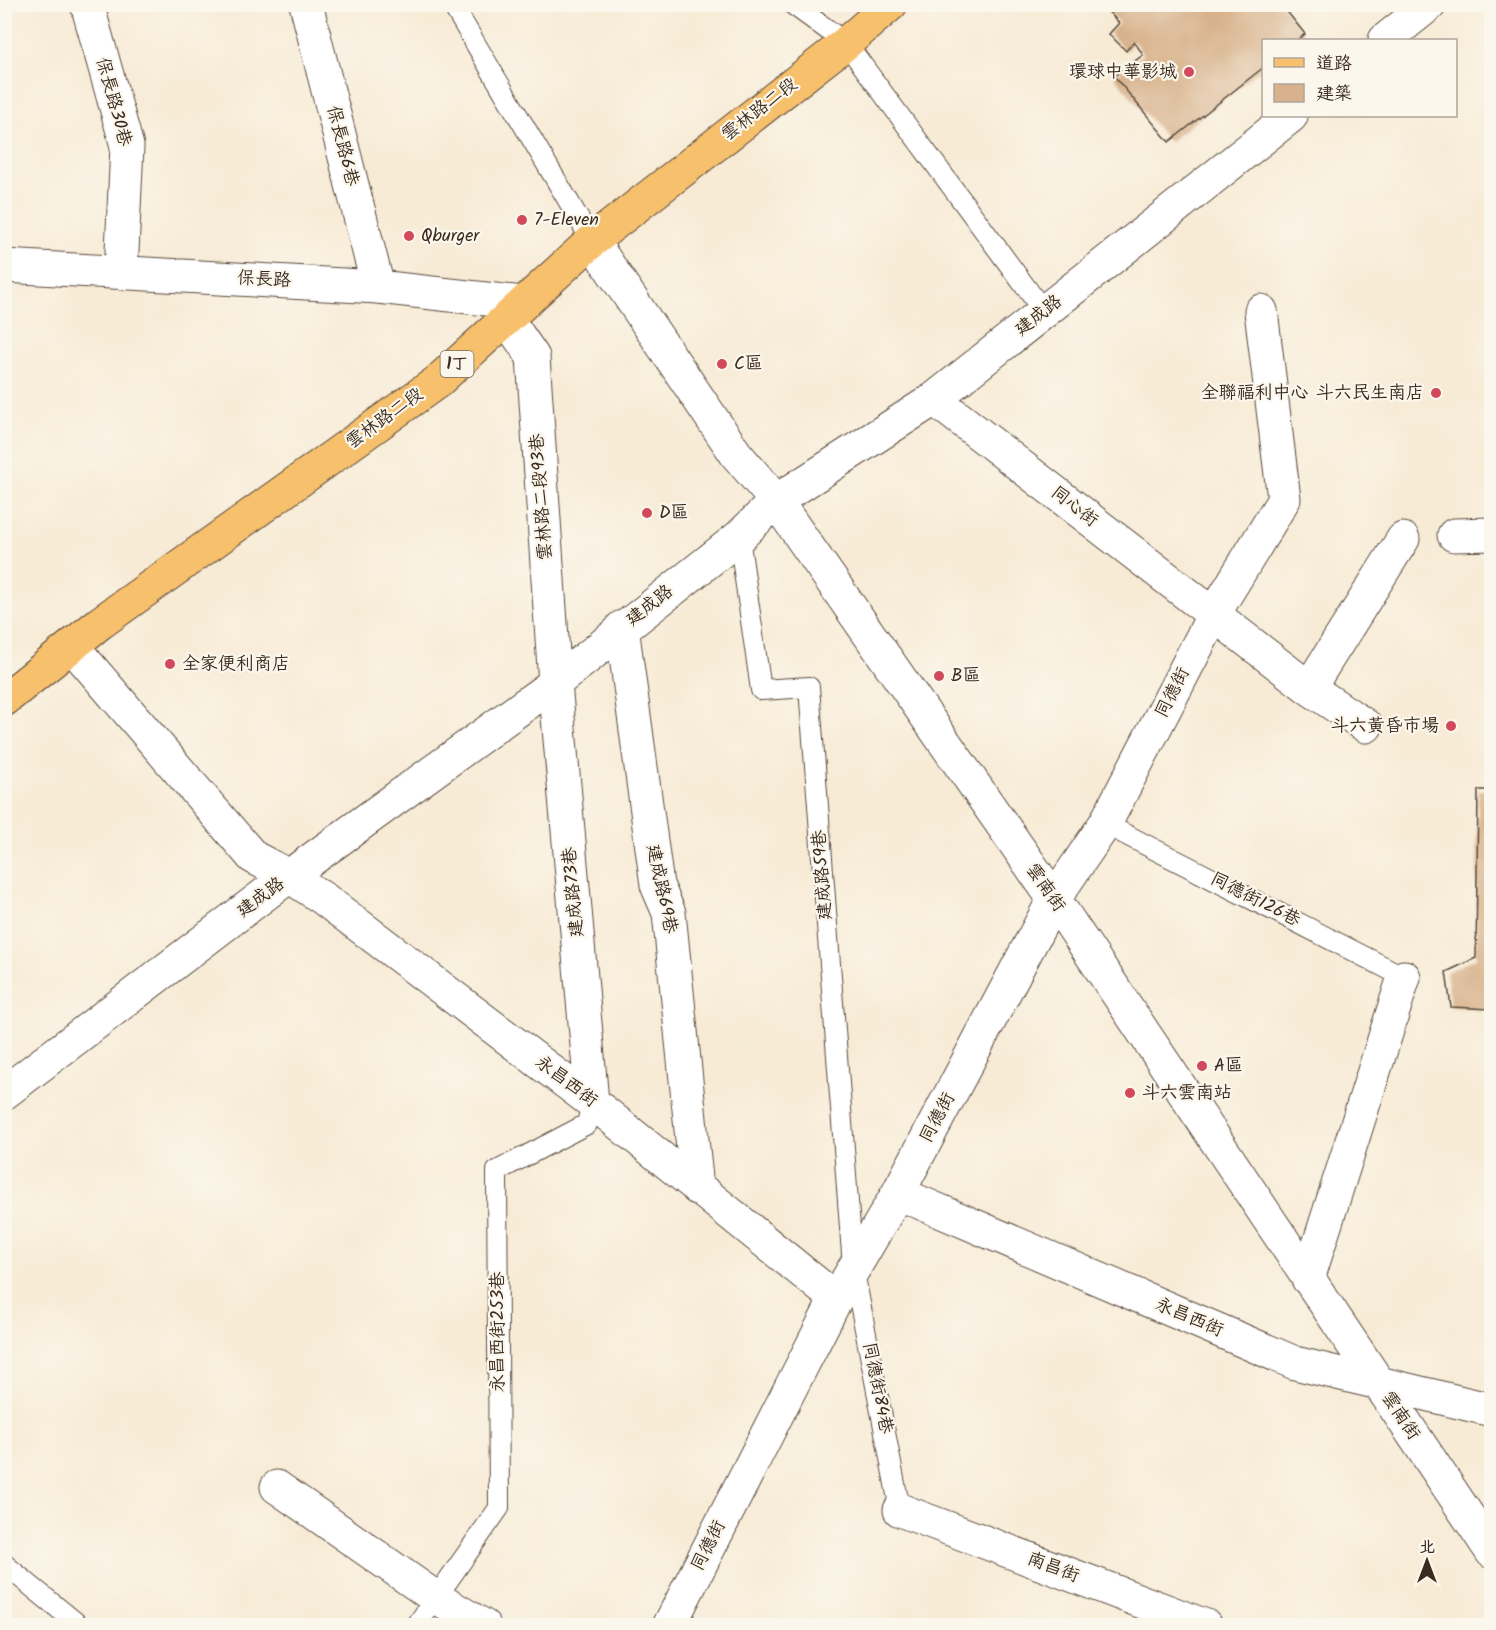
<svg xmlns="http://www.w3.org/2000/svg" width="1496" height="1630" viewBox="0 0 1496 1630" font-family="Kalam,'LXGW WenKai TC',sans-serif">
	<rect width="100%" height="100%" fill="#fbf7ec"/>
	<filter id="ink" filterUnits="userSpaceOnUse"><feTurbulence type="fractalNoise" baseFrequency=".0167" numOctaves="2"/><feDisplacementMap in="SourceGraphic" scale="12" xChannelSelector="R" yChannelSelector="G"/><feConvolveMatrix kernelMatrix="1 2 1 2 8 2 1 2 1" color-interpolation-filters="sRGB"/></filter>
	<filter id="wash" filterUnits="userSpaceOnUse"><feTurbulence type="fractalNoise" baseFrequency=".008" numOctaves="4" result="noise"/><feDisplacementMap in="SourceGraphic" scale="24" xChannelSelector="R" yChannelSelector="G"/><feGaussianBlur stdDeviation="1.35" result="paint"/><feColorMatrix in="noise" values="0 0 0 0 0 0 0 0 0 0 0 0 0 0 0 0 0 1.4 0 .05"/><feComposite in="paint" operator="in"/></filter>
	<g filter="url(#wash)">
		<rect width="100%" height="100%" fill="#f7ebd6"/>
		<g id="blocks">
			<!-- building -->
			<path fill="#d8b28c" d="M1114 4H1281L1305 34 1297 40H1264V67L1169 142 1114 76 1143 55 1134 41 1126 51 1109 34 1119 23 1107 10Z
				M1478 790H1492V1009L1451 1007 1446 972 1476 958Z"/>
		</g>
	</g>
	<g filter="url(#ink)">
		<use href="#blocks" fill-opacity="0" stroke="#57473a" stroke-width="1.5"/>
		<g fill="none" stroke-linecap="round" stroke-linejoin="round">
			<defs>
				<path id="service" d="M452 4 592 241
					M792 4 846 43 1044 312
					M739 537 761 690 809 687 853 1267 900 1510
					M1105 824 1404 977
					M4 1564 80 1626
					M416 1626 499 1508 497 1171 587 1124 592 1102"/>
				<path id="minor" d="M87 4 127 146 121 272
					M306 4 378 287
					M1385 40 1430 4
					M592 241 736 454 776 501 1054 899 1492 1552
					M507 319 533 357 555 683 592 1102
					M934 399 1309 688 1366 726
					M1454 535 1492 534
					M622 627 657 885 669 913 697 1188
					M72 646 253 857 289 876 324 899 592 1102 836 1299
					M1309 688 1403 539
					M4 1093 289 876 555 683 739 537 776 501 934 399 1291 116
					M898 1193 1295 1363 1492 1410
					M1308 1279 1404 977
					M277 1487 436 1598 484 1626
					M900 1510 1206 1626
					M669 1626 836 1299 898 1193 1054 899 1105 824 1214 614 1284 499 1261 311"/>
				<path id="tertiary" d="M4 266 378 287 523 303"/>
				<path id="primary" d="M4 700 100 623 437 382 592 241 846 43 891 4"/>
			</defs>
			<!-- service casing -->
			<use href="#service" stroke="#57473a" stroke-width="22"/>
			<!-- minor casing -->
			<use href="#minor" stroke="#57473a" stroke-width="35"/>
			<!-- tertiary casing -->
			<use href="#tertiary" stroke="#57473a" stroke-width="35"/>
			<!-- primary casing -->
			<use href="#primary" stroke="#57473a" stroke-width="35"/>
			<!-- service -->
			<use href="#service" stroke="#fff" stroke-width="20"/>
			<!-- minor -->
			<use href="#minor" stroke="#fff" stroke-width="33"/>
			<!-- tertiary -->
			<use href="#tertiary" stroke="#fff" stroke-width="33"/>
			<!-- primary -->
			<use href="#primary" stroke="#f7c06c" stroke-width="33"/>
		</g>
	</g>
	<!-- markers -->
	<g fill="#d1495b" stroke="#fbf7ec" stroke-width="2">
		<circle cx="1189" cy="72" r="6"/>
		<circle cx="522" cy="220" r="6"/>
		<circle cx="409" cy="236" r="6"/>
		<circle cx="722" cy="364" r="6"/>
		<circle cx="1436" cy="393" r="6"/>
		<circle cx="647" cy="513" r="6"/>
		<circle cx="170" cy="664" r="6"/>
		<circle cx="939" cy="676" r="6"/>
		<circle cx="1451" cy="726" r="6"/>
		<circle cx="1202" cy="1066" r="6"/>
		<circle cx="1130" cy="1093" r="6"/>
	</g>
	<g text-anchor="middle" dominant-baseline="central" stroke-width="4.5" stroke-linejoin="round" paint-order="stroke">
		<!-- shield labels -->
		<rect fill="#fbf7ec" stroke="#75685c" stroke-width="1.5" x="440.5" y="351" width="33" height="26" rx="4.5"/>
		<g font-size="16" font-weight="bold" fill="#3b2a1e">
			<text x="457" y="364">1丁</text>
		</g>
		<!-- poi labels -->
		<g font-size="18" fill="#3b2a1e" stroke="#fbf7ec" text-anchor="start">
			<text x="1177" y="72" text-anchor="end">環球中華影城</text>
			<text x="534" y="220">7-Eleven</text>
			<text x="421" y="236">Qburger</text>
			<text x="734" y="364">C區</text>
			<text x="1424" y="393" text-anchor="end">全聯福利中心 斗六民生南店</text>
			<text x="659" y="513">D區</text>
			<text x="182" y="664">全家便利商店</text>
			<text x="951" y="676">B區</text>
			<text x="1439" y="726" text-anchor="end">斗六黃昏市場</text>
			<text x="1214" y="1066">A區</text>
			<text x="1142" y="1093">斗六雲南站</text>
		</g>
		<!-- street labels -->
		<g font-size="18" fill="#3b2a1e" stroke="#fbf7ec">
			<text transform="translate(113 102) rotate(75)">保長路30巷</text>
			<text transform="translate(760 110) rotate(-38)">雲林路二段</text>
			<text transform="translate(342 146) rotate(76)">保長路6巷</text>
			<text transform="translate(264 280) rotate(3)">保長路</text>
			<text transform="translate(1039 316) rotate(-38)">建成路</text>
			<text transform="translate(385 419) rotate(-36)">雲林路二段</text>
			<text transform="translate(542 497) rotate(-94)">雲林路二段93巷</text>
			<text transform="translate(1074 507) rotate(38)">同心街</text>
			<text transform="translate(650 606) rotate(-38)">建成路</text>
			<text transform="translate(1173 693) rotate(-63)">同德街</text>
			<text transform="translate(823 875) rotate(-94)">建成路59巷</text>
			<text transform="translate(1045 888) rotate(55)">雲南街</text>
			<text transform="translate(661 889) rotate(78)">建成路69巷</text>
			<text transform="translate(574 892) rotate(-95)">建成路73巷</text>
			<text transform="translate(261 898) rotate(-37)">建成路</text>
			<text transform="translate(1255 900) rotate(27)">同德街126巷</text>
			<text transform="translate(566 1082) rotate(37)">永昌西街</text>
			<text transform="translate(938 1118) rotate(-62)">同德街</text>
			<text transform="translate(1189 1318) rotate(23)">永昌西街</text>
			<text transform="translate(498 1332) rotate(-90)">永昌西街253巷</text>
			<text transform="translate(877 1388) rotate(79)">同德街84巷</text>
			<text transform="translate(1400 1416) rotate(56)">雲南街</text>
			<text transform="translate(709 1546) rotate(-63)">同德街</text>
			<text transform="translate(1053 1568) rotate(21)">南昌街</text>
		</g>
	</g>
	<!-- margin -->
	<rect width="1496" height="1630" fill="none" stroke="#fbf7ec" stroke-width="24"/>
	<!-- legend -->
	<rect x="1262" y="39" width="195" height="78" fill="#fbf7ec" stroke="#aea59a" stroke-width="1.5"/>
	<rect x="1274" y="58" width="30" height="9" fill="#f7c06c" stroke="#aea59a" stroke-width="1.5"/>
	<text x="1316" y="69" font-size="18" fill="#3b2a1e">道路</text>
	<rect x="1274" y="84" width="30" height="18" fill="#d8b28c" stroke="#aea59a" stroke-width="1.5"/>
	<text x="1316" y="99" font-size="18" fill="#3b2a1e">建築</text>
	<!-- north arrow -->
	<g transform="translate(1427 1561)" stroke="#fbf7ec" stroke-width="4.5" paint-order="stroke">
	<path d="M0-4.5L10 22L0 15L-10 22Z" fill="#3b2a1e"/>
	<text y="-9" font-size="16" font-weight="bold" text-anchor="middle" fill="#3b2a1e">北</text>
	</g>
</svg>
